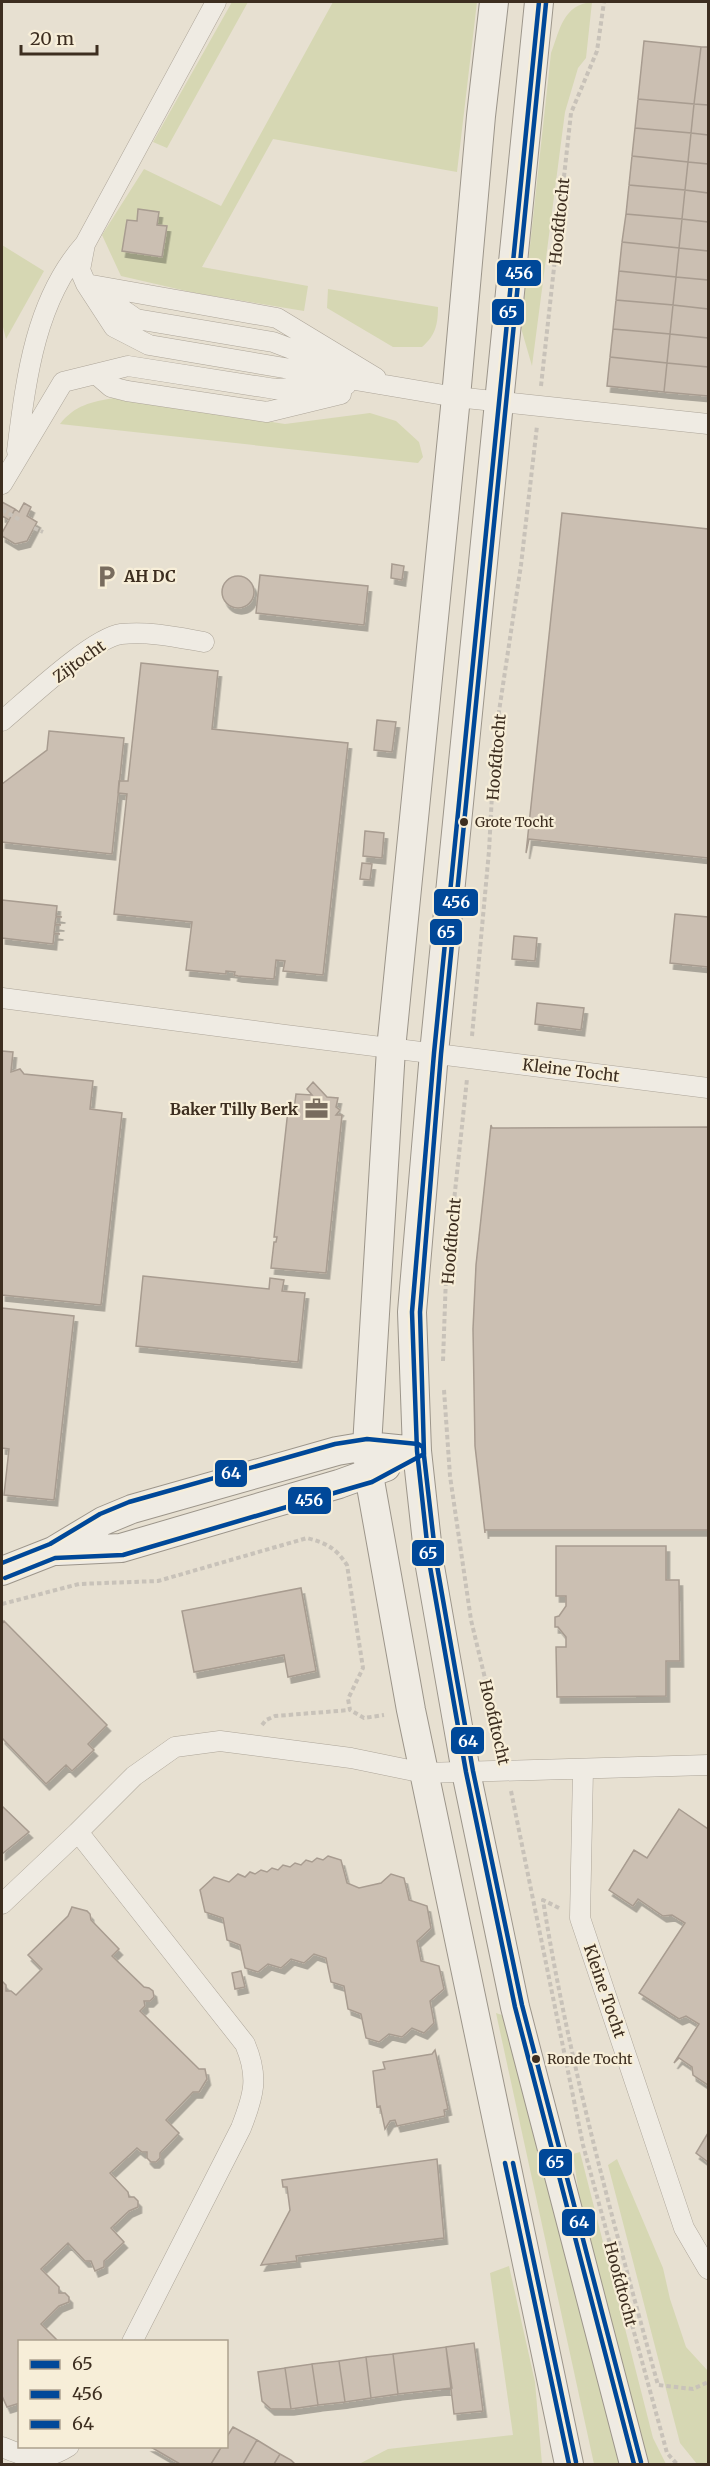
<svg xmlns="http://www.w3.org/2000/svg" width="710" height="2466" viewBox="0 0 710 2466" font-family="Merriweather,serif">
	<defs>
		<filter id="shadow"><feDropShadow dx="3.5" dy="6" stdDeviation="0" flood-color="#0004"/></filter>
	</defs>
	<rect width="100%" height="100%" fill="#e7e0d1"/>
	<!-- green -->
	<path fill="#d6d7b3" d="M232 2H248L167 148 153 142Z
		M333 2H477L457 172 273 139 202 267 308 286 304 311 195 293 121 276 102 235 144 169 221 206Z
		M592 2 586 58 578 68 565 112 532 366 521 328 551 53C560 29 563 5 592 2Z
		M2 245 44 271 6 339 2 323Z
		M328 289 438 307C438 325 435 336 422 347H393L327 308Z
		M114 398 285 424 370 413 396 421 419 442 423 457 418 463 60 424C75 405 91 402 114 398Z
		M496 2013 502 2015 530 2093 619 2464H594Z
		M580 2152 653 2438 666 2464H644L583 2223 573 2154Z
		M617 2159 663 2268 670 2299 686 2347 708 2371V2464H697L680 2443 608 2165Z
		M509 2266 535 2382 542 2464H359L388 2449 513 2435 490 2273Z"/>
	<!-- building -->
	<path fill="#cbbfb2" stroke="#a89c90" stroke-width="1.5" filter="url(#shadow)" d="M644 41 701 47 694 104 638 99Z
		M701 47H708V105L694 104Z
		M638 99 694 104 691 133 635 128Z
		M694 104 708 105V135L691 133Z
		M635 128 691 133 688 162 632 156Z
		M691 133 708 135V164L688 162Z
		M632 156 688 162 685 190 629 185Z
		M688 162 708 164V193L685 190Z
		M629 185 685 190 682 219 626 214Z
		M685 190 708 193V222L682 219Z
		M138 209 159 212 157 225 167 226 162 257 122 251 127 220 137 221Z
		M626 214 682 219 679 248 622 242Z
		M682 219 708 222V251L679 248Z
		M622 242 679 248 676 277 619 271Z
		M679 248 708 251V280L676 277Z
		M619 271 676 277 673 305 616 300Z
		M676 277 708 280V309L673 305Z
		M616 300 673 305 670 334 613 329Z
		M673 305 708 309V338L670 334Z
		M613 329 670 334 667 363 610 357Z
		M670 334 708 338V367L667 363Z
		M610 357 667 363 664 392 607 386Z
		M667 363 708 367V396L664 392Z
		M2 502 15 509 9 520 2 516Z
		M24 503 31 507 27 516 37 522 27 541 15 544 2 536V533L15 509 19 512Z
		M562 513 708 529V858L529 839 526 853Z
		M392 564 404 566 402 580 391 578Z
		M260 575 368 586 364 625 256 613Z
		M222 592a16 16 0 1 1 32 0a16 16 0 1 1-32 0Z
		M141 663 218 671 212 729 348 743 323 975 283 971 285 961 276 960 274 979 238 976 234 975 235 972 226 971V974L186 970 192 922 114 914 127 794 118 793 119 781H128Z
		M377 720 396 722 392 752 374 750Z
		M49 731 124 738 112 854 2 842V784L47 750Z
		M365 831 384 833 382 858 363 856Z
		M362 863 372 864 370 880 360 879Z
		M2 900 57 906 56 916 62 917H56L55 924 61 925H55L54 933 60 934H54L53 944 2 938Z
		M675 914 708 917V967L670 963Z
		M514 936 537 938 535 961 512 959Z
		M537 1003 584 1008 581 1030 535 1024Z
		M2 1051 13 1052 11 1072 20 1069 24 1074 93 1081 90 1109 122 1113 101 1305 2 1295Z
		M313 1082 327 1097 338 1098 336 1107 340 1110 336 1115H342L326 1273 271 1268 274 1242H276L277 1237H274L288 1110H294L296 1094 312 1095 307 1089Z
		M491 1125 492 1128 708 1127V1530H485V1533L475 1446 473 1329 476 1265Z
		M143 1276 269 1289 270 1278 284 1280 282 1291 305 1293 298 1362 136 1346Z
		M2 1308 74 1316 54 1500 4 1495 9 1449 2 1448Z
		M556 1546H666V1580H679L680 1661H666V1696L557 1697 556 1647H566V1637L558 1627H555V1617L559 1616 566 1606V1596H556Z
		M301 1588 316 1671 288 1677 284 1655 194 1672 182 1611Z
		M4 1621 107 1725 88 1744 94 1750 72 1771 66 1765 46 1784 2 1738V1624Z
		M2 1806 29 1832 2 1854Z
		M679 1809 708 1829V2085L693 2075 692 2067 679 2058 674 2063 699 2024 686 2016 679 2019 639 1993 685 1923 672 1915 663 1916 638 1899 633 1906 609 1890 634 1850 647 1858Z
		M328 1856 341 1860 347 1883 359 1888 381 1883 391 1874 404 1878 409 1900 427 1906 431 1928 417 1941 421 1961 439 1966 444 1989 430 2001 434 2023 424 2033 412 2028 402 2037 389 2034 379 2042 366 2038 361 2014 348 2009 344 1986 331 1982 326 1958 314 1954 304 1963 291 1959 281 1968 268 1964 258 1972 245 1968 240 1945 227 1940 223 1918 205 1912 200 1890 214 1877 229 1882 238 1874 245 1877 250 1872 255 1874 261 1870 267 1872 272 1868 278 1870 283 1865 290 1867 295 1863 301 1865 306 1860 312 1862 317 1858 323 1860Z
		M72 1907 87 1911 90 1914 91 1920 119 1949 112 1956 144 1987 149 1988 153 1991 154 1997 150 2001H144L145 2006 140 2011 199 2069H205L207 2079 199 2092H193L166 2120 179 2133 160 2153V2158L156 2162H151L147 2158V2152H142L137 2148 110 2173 128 2192 129 2197H134L138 2201V2207L129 2211 111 2228 124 2242 104 2261V2267L95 2271 91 2261H85L68 2243 41 2269 59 2287V2293H65L69 2297V2302L59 2306 41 2324 59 2342H20V2403L7 2407 2 2396V1981L6 1985V1991H11L16 1995 42 1969 28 1955 68 1916Z
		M241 1971 245 1987 235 1989 232 1973Z
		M435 2050 448 2109 444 2110 445 2116 397 2126 395 2120 390 2121 385 2129 380 2106 377 2107 373 2071 385 2069 383 2062 432 2054Z
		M708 2133V2162L696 2153Z
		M437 2159 444 2238 296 2256 297 2261 261 2265 290 2210 287 2187H283L282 2180Z
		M474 2343 483 2411 454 2414 446 2347Z
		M446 2347 452 2388 398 2394 393 2354Z
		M393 2354 398 2394 371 2398 366 2357Z
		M366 2357 371 2398 345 2402 339 2361Z
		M339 2361 345 2402 318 2405 312 2364Z
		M312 2364 318 2405 291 2409 285 2368Z
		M285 2368 291 2409H271L262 2401 258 2372Z
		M233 2427 257 2440 243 2464H211L222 2446H226V2438Z
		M257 2440 280 2454 274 2464H243Z
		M149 2446H222L211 2464H180Z
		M280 2454 291 2460 295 2464H274Z"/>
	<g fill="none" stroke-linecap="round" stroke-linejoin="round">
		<defs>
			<path id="street" d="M216 2 85 244 80 270 86 284 114 327 149 345 456 397 708 424
				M86 284 277 318 376 378
				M96 291 136 319 273 342 339 367
				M97 375 111 387 127 391 267 412 341 394
				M17 451C26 379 35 300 85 244
				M2 484 63 382 128 366 275 389 346 385
				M2 721C26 701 92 638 121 634 149 631 176 637 204 642
				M2 998C237 1030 473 1058 708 1088
				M583 1770 580 1918 684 2228 708 2269
				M78 1832 134 1776 175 1747 220 1741 351 1758 424 1773 708 1765
				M2 1904 78 1832 245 2044C259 2077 254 2095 241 2128L132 2342
				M2 2447C29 2458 42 2463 69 2446"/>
			<path id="secondary" d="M494 2 481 116 456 397 391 1049 367 1446 369 1475 411 1710 569 2464
				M539 2 434 1053 412 1312 417 1451 429 1561 466 1772 515 2007 634 2464
				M58 1551 121 1548 339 1484 386 1467
				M2 1571 53 1551 103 1521 132 1509 337 1451 367 1446 417 1451"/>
		</defs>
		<!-- street casing -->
		<use href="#street" stroke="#ada599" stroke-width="21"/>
		<!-- secondary casing -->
		<use href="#secondary" stroke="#9c958a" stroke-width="30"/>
		<!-- path -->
		<path stroke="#c8c2b9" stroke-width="4" stroke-dasharray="4.5 3" stroke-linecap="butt" d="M541 386 571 113 597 51 604 2
			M2 510 22 521
			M34 528 43 532
			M472 1036 489 851 495 738 521 565 537 426
			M443 1361 446 1276 467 1079
			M444 1390 450 1476 471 1620 502 1749
			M2 1604 79 1584 158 1581 307 1538C326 1543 336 1548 347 1565L363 1668 348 1699 350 1710 364 1718 384 1715
			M262 1725 266 1720 275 1716 350 1710
			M511 1791 583 2145 667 2453 677 2464
			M559 1908 543 1900C569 2064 614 2225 658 2385L693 2389 708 2382"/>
		<!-- street -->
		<use href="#street" stroke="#efebe3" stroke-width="20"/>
		<!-- secondary -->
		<use href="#secondary" stroke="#efebe3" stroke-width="28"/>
		<defs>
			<path id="bus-1" d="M539 2 434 1053 412 1312 417 1451 429 1561 466 1772 515 2007 634 2464
				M505 2163 569 2464"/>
			<path id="bus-2" d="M5 1578 55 1558 123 1555 341 1491 372 1482 424 1454 420 1312 441 1054 546 3"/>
			<path id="bus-3" d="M2 1563 50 1544 100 1514 129 1502 335 1444 367 1439 418 1444 423 1447 436 1560 473 1771 522 2005 641 2462
				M513 2163 576 2462"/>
		</defs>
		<!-- bus-1 casing -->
		<use href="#bus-1" stroke="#f7eed8" stroke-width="9"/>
		<!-- bus-2 casing -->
		<use href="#bus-2" stroke="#f7eed8" stroke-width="9"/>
		<!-- bus-3 casing -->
		<use href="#bus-3" stroke="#f7eed8" stroke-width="9"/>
		<!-- bus-1 -->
		<use href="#bus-1" stroke="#004899" stroke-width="4.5"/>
		<!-- bus-2 -->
		<use href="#bus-2" stroke="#004899" stroke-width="4.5"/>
		<!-- bus-3 -->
		<use href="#bus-3" stroke="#004899" stroke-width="4.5"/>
	</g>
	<!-- icons -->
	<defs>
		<symbol id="parking-bare" viewBox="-9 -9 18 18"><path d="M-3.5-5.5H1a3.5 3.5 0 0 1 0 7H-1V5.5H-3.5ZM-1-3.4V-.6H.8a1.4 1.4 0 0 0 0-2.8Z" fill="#786c5e" stroke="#f7eed8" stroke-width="2.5" paint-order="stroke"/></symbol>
		<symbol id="office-bare" viewBox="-9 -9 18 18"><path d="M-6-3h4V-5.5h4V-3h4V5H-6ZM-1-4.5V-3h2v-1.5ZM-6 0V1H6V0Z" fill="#786c5e" stroke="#f7eed8" stroke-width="2.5" paint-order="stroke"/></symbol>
	</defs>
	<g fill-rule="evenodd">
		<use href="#parking-bare" x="90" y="560" width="33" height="33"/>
		<use href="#office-bare" x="300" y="1092" width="33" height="33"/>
	</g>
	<!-- markers -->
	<g fill="#3d2e20" stroke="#f7eed8" stroke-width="2">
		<circle cx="464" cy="822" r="5"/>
		<circle cx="536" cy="2059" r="5"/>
	</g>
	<g text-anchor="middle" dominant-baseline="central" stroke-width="4.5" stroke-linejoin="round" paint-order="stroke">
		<!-- bus labels -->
		<g font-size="14" fill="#3d2e20" stroke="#f7eed8" text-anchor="start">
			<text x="475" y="822">Grote Tocht</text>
			<text x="547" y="2059">Ronde Tocht</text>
		</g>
		<!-- street labels -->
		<g font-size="16" fill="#3d2e20" stroke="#f7eed8">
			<text transform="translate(559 221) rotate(-84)">Hoofdtocht</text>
			<text transform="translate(79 661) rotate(-36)">Zijtocht</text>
			<text transform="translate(496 757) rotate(-85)">Hoofdtocht</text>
			<text transform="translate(571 1070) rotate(7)">Kleine Tocht</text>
			<text transform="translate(451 1241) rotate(-85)">Hoofdtocht</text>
			<text transform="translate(495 1722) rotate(77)">Hoofdtocht</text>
			<text transform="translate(605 1991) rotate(71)">Kleine Tocht</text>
			<text transform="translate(621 2284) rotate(75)">Hoofdtocht</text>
		</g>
		<!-- poi labels -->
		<g font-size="16" font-weight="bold" fill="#3d2e20" stroke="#f7eed8" text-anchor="start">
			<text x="124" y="576">AH DC</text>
			<text x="298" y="1109" text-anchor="end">Baker Tilly Berk</text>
		</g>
	</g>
	<g stroke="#f7eed8" stroke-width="2">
		<rect x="496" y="259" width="46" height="28" rx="6" fill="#004899"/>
		<rect x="491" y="298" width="34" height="28" rx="6" fill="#004899"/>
		<rect x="433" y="888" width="46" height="29" rx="6" fill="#004899"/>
		<rect x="429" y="918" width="34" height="28" rx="6" fill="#004899"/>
		<rect x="214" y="1459" width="34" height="29" rx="6" fill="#004899"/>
		<rect x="287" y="1486" width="45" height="29" rx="6" fill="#004899"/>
		<rect x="411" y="1539" width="34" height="28" rx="6" fill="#004899"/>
		<rect x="450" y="1726" width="35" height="29" rx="6" fill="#004899"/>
		<rect x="538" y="2148" width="35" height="29" rx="6" fill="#004899"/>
		<rect x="561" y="2208" width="35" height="29" rx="6" fill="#004899"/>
	</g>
	<g font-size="16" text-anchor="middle" font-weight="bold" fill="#fff">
		<text x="519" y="279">456</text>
		<text x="508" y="318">65</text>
		<text x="456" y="908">456</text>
		<text x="446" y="938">65</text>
		<text x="231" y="1479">64</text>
		<text x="309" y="1506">456</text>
		<text x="428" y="1559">65</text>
		<text x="468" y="1747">64</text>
		<text x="555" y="2168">65</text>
		<text x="579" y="2228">64</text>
	</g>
	<!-- border -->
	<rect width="710" height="2466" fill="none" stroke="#3d2e20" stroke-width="6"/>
	<!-- legend -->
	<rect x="18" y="2340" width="210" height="108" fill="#f7eed8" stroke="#ada18e" stroke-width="1.5"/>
	<rect x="30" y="2360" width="30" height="9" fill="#004899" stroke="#ada18e" stroke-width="1.5"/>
	<text x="72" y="2370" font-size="18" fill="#3d2e20">65</text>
	<rect x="30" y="2390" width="30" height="9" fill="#004899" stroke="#ada18e" stroke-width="1.5"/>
	<text x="72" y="2400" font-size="18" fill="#3d2e20">456</text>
	<rect x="30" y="2420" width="30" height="9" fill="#004899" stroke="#ada18e" stroke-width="1.5"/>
	<text x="72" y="2430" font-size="18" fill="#3d2e20">64</text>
	<!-- scale -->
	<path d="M21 45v9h76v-9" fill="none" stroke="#3d2e20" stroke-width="3"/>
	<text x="30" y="45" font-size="18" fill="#3d2e20" stroke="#f7eed8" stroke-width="4.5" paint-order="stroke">20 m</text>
</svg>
